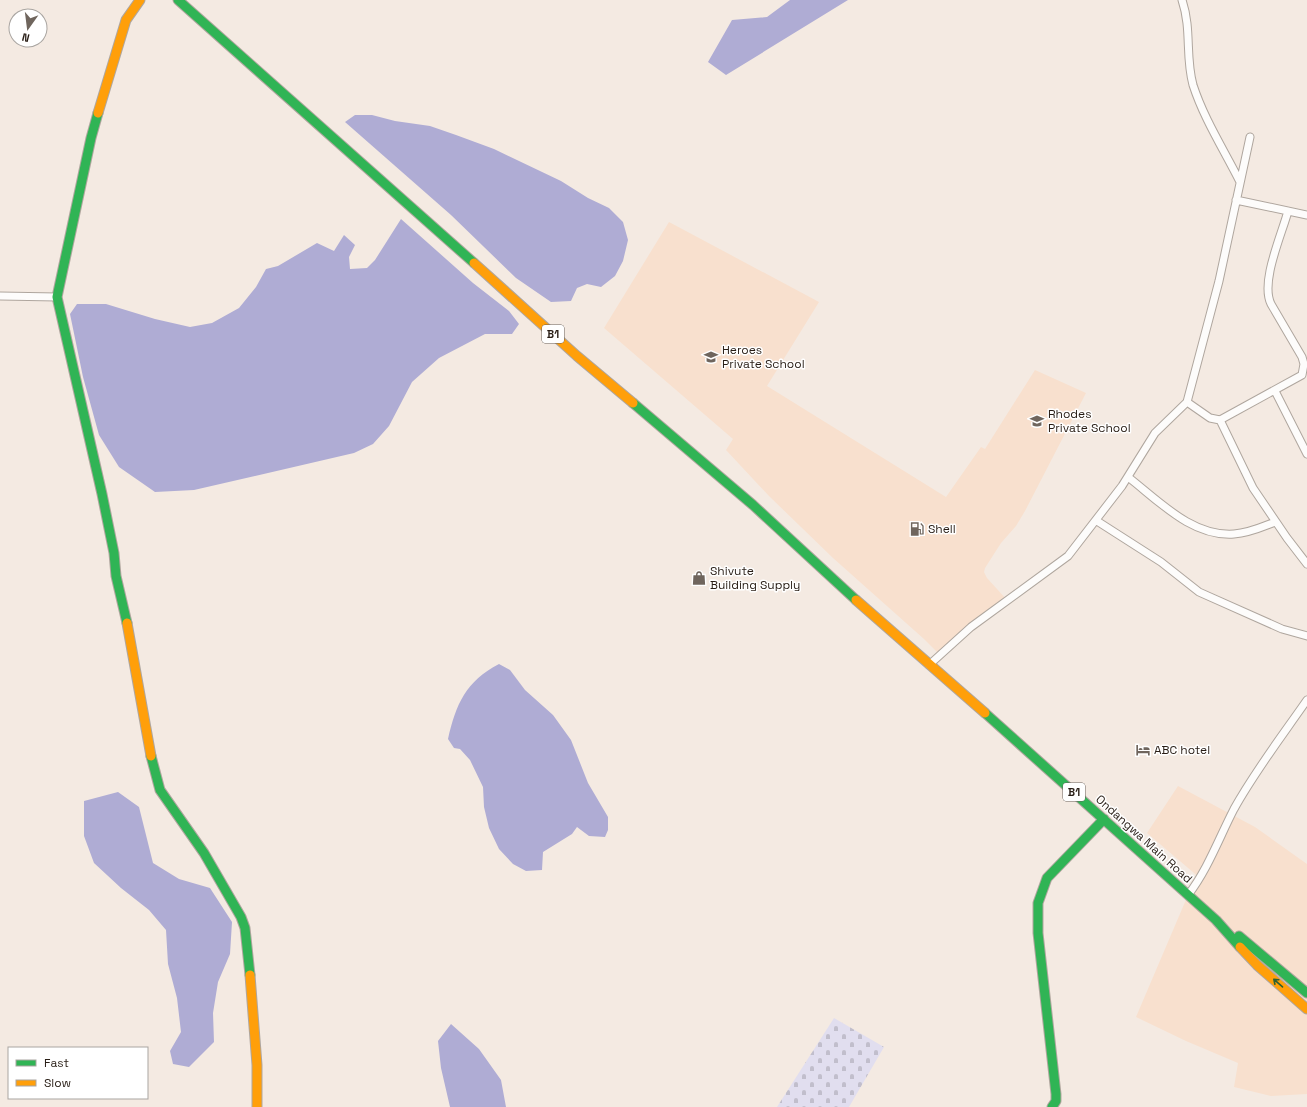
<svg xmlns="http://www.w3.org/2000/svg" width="1307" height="1107" viewBox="0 0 1307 1107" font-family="'Space Grotesk',sans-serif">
	<defs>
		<pattern id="cemetery-stones" width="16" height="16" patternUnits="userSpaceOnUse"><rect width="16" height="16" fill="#e1deef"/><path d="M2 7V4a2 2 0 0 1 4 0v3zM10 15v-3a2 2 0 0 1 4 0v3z" fill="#c1becc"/></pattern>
	</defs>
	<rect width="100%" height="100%" fill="#f4eae2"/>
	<!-- built -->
	<path fill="#f8e0ce" d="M669 222 819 302 767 386 946 497 981 447 985 449 1035 370 1086 393 1025 511 1016 526 1001 543 985 568 984 572 987 578 1007 600 940 655 924 639 833 558 769 496 726 450 733 439 604 328Z
		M1178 786 1255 827 1307 864V1094L1271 1096 1234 1087 1238 1063 1186 1041 1136 1017 1188 895 1201 879 1147 833Z"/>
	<!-- cemetery -->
	<path fill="url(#cemetery-stones)" d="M834 1018 884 1047 849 1107H777Z"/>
	<!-- water -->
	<path fill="#afacd4" d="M790 0H848L726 75 708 62 732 20 767 17Z
		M355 115H372L395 121 430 126 456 135 494 149 561 181 588 198 609 208 623 222 628 240 623 261 615 276 601 287 587 284 577 288 571 301 551 302 516 278 451 215 345 122Z
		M401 219 473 283 509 311 519 324 512 334H485L439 358 412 382 389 426 373 444 354 453 194 490 155 492 119 467 99 435 83 377 70 314 77 304H106L155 319 190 327 212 323 239 308 256 287 266 269 278 266 317 243 334 251 344 235 355 245 349 257 350 269 367 268 375 260Z
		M499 664 510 670 525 690 553 715 571 740 588 783 608 817V830L605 837 589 836 577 827 572 834 543 852 542 870 526 871 513 864 499 849 489 828 484 807 483 787 470 760 460 749 454 748 448 739C456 704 466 681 499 664Z
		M118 792 139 807 153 863 179 879 210 888 232 922 230 954 218 982 213 1013 214 1042 189 1067 173 1064 170 1051 181 1032 177 998 168 964 166 930 149 910 121 888 94 863 84 836V801Z
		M451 1024 479 1049 501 1080 506 1107H450L441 1068 438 1041Z"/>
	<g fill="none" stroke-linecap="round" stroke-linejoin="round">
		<defs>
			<path id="street" d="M1182 0C1192 30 1185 56 1193 85 1204 119 1224 150 1240 182
				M1236 200 1307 215
				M0 296 57 297
				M1275 391 1307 454
				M1187 402 1210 418 1220 420 1302 375 1304 364 1302 357 1271 304C1260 282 1282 234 1288 211
				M1220 420 1253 488 1287 538 1307 564
				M1128 477C1159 501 1192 537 1234 534 1249 533 1262 527 1275 522
				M1097 521 1161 562 1199 592 1282 629 1307 636
				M929 665 971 627 1068 556 1122 486 1155 433 1187 402 1219 281 1250 137
				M1188 895C1208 869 1219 838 1234 809 1255 771 1282 736 1307 700"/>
			<path id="fast" d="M178 0 474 263
				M98 113 91 138 57 297 102 494 114 553 116 576 127 623
				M633 403 753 505 856 600
				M985 713 1216 920 1240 947
				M151 756 160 790 204 853 241 917 245 928 250 975
				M1239 936 1307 993
				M1052 1107 1056 1101V1094L1038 933V903L1047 878 1104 819"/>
			<path id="slow" d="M98 113 126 20 140 0
				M474 263 577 356 633 403
				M856 600 985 713
				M127 623 151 756
				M1240 947 1257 965 1307 1009
				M250 975 257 1065V1107"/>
		</defs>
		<!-- street casing -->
		<use href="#street" stroke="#afa69e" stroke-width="9"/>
		<!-- fast casing -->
		<use href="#fast" stroke="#afa69e" stroke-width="11"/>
		<!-- slow casing -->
		<use href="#slow" stroke="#afa69e" stroke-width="11"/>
		<!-- street -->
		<use href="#street" stroke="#fdfcfb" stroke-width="7"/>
		<!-- fast -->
		<use href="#fast" stroke="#30b455" stroke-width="9"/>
		<!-- slow -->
		<use href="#slow" stroke="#ff9f0a" stroke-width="9"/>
	</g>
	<!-- one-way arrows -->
	<defs><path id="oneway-shaft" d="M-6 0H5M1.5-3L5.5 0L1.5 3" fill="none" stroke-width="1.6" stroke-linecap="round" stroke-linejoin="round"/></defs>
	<use stroke="#2c6132" href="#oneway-shaft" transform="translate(1278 983) rotate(-139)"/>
	<!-- icons -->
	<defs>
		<symbol id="school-bare" viewBox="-9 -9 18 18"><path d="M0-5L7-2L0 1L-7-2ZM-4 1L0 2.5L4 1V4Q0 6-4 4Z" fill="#6f655d" stroke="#fff" stroke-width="2.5" paint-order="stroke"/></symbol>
		<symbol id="fuel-bare" viewBox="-9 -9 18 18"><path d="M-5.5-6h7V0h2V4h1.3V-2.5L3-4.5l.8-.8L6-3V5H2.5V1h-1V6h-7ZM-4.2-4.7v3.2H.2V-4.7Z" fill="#6f655d" stroke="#fff" stroke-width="2.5" paint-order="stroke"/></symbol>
		<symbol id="shop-bare" viewBox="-9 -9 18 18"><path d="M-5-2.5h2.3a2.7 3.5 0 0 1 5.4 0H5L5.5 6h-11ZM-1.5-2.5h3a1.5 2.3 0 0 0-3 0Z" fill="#6f655d" stroke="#fff" stroke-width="2.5" paint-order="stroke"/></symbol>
		<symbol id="hotel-bare" viewBox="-9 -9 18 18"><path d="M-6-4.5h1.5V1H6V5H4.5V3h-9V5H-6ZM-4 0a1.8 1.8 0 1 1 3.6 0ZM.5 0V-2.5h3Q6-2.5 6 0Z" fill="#6f655d" stroke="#fff" stroke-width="2.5" paint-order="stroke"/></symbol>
	</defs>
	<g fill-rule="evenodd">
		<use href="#school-bare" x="701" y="347" width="20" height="20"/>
		<use href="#school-bare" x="1027" y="411" width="20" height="20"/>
		<use href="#fuel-bare" x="907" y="519" width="20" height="20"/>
		<use href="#shop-bare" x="689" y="568" width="20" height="20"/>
		<use href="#hotel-bare" x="1133" y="740" width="20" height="20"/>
	</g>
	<g text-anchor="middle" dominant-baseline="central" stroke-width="3" stroke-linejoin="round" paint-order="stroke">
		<!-- shield labels -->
		<g fill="#fff" stroke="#68615b" stroke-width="1">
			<rect x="542" y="325" width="22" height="18" rx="3"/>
			<rect x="1063" y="783" width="22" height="18" rx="3"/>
		</g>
		<g font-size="11" font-weight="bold" fill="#281d15">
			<text x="553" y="334">B1</text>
			<text x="1074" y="792">B1</text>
		</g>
		<!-- poi labels -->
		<g font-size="12" fill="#281d15" stroke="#fff" text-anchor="start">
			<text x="722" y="350">Heroes<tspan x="722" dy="14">Private School</tspan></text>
			<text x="1048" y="414">Rhodes<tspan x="1048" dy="14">Private School</tspan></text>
			<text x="928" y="529">Shell</text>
			<text x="710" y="571">Shivute<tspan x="710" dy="14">Building Supply</tspan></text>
			<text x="1154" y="750">ABC hotel</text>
		</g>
		<!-- street labels -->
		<g font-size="12" fill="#281d15" stroke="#fff">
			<text transform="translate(1144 839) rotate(42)">Ondangwa Main Road</text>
		</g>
	</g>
	<!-- legend -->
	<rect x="8" y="1047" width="140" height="52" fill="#ffffff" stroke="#a9a5a1"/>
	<rect x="16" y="1060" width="20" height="6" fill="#30b455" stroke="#a9a5a1"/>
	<text x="44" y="1067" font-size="12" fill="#281d15">Fast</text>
	<rect x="16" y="1080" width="20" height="6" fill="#ff9f0a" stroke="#a9a5a1"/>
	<text x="44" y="1087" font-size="12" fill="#281d15">Slow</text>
	<!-- north arrow -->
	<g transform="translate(28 28) rotate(194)"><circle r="19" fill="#ffffff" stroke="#a9a5a1"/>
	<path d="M0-3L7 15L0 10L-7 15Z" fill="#6f655d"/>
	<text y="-6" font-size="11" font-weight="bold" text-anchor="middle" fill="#281d15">N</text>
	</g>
</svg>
